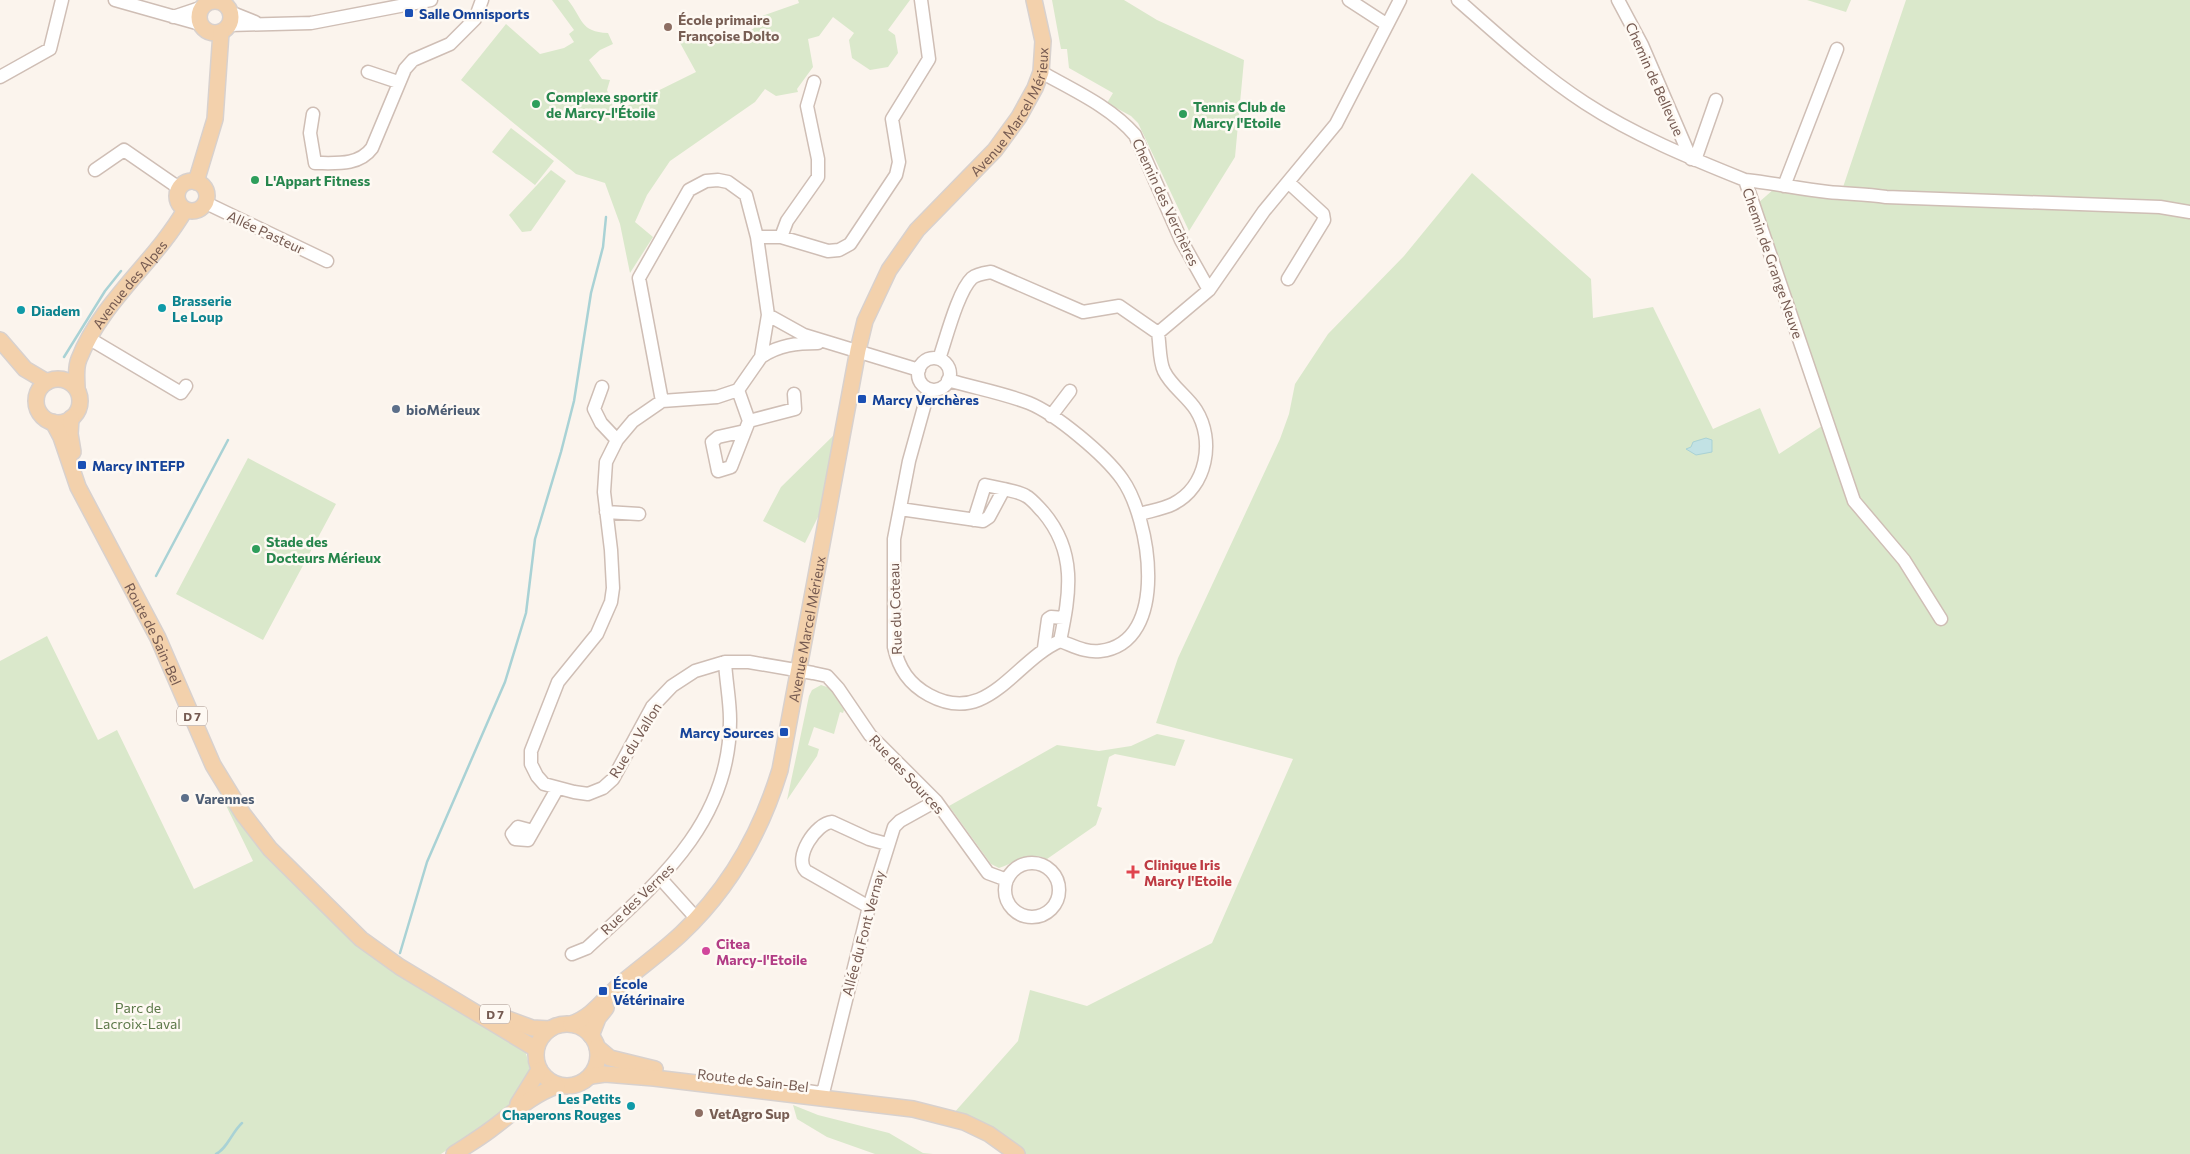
<svg xmlns="http://www.w3.org/2000/svg" width="2190" height="1154" viewBox="0 0 2190 1154" font-family="Commissioner,sans-serif">
	<rect width="100%" height="100%" fill="#fbf4ed"/>
	<!-- green -->
	<path fill="#dae8cb" d="M552 0H568C583 19 580 32 608 33L613 44 600 50 589 60 602 79 610 80 607 90 615 112 696 72 679 41 708 32 709 37 723 38 753 29 762 16 799 3 798 0H910L888 30 895 35 898 53 888 67 870 70 852 58 849 40 854 33 833 17 819 36 808 39 813 67 797 89 798 92 776 96 765 89 755 102 670 161 647 195 635 222 653 237 630 273 620 224 605 183 576 174 461 80 506 24 540 54 564 48 574 42 569 34 574 30Z
		M1052 0H1124L1157 20 1244 60 1235 157 1189 231 1138 123 1131 116 1107 103 1113 93 1069 68 1067 49H1061Z
		M1807 0H1851L1846 12Z
		M1906 0H2190V1154H1025L1016 1147 953 1114 1018 1041 1030 990 1087 1006 1212 943 1293 759 1156 723 1178 658 1280 439 1289 414 1295 384 1328 334 1404 256 1472 173 1591 279 1593 318 1653 307 1713 429 1760 408 1779 454 1831 420 1758 203 1774 189 1839 199Z
		M511 128 554 161 535 185 492 152Z
		M551 170 566 181 531 231 522 232 509 215Z
		M837 432 821 511 805 543 763 521 781 487Z
		M248 458 336 504 263 640 176 594Z
		M47 636 98 740 117 730 194 889 253 861 219 791 223 787 331 919 525 1050C527 1057 531 1069 529 1076 523 1103 463 1139 441 1154H0V661Z
		M821 685 830 688 844 710 843 713 840 712 834 734 814 727 808 745 819 749 817 756 787 800 809 696 812 690Z
		M1157 734 1185 740 1175 766 1115 754 1109 757 1097 806 1102 808 1096 825 1047 859C1029 850 1015 863 999 868L991 864 949 806 1057 745 1099 751 1131 746Z
		M793 1105 818 1115 889 1133 923 1153 933 1154H875L827 1137 797 1119Z"/>
	<!-- water -->
	<path fill="#c2e2e4" stroke="#a9d2d5" d="M1706 438 1712 440V452L1696 455 1686 449 1691 447 1693 442Z"/>
	<g fill="none" stroke-linecap="round" stroke-linejoin="round">
		<!-- stream -->
		<path stroke="#a9d2d5" stroke-width="2.5" d="M64 357 105 291 121 271
			M156 576 228 440
			M400 953 427 862 505 682 526 613 535 539 561 452 574 401 591 293 603 247 606 217
			M216 1154C227 1149 232 1132 242 1123"/>
		<defs>
			<path id="minor" d="M115 0 200 24
				M1349 0 1386 24
				M1458 0C1499 36 1539 73 1585 103 1634 135 1690 158 1745 180L1854 501 1904 560 1941 619
				M1618 0 1642 45 1691 159
				M230 12 255 22
				M173 17 203 7
				M229 25 311 23 431 0
				M368 72 398 82
				M1041 72C1073 90 1111 107 1135 135L1181 240 1209 290
				M0 77 50 49 62 0
				M313 114 310 133 315 163C335 163 359 166 372 148L405 69 413 60 450 44 475 19 482 0
				M1695 160 1716 100
				M95 170 124 150 179 188
				M1745 180C1773 183 1800 189 1828 192 1848 194 1867 194 1886 197L2160 207 2190 212
				M1288 182 1323 214 1324 220 1288 279
				M1784 186 1837 49
				M206 203 327 261
				M757 237H781L828 251 839 250 850 244 896 175 899 162 892 119 929 59 921 0
				M781 237 787 221 818 177V159L807 106 814 82
				M768 315 804 335 919 370
				M90 339 181 393 186 386
				M761 357C779 345 797 343 818 343
				M918 374a16 16 0 1 1 32 0a16 16 0 1 1-32 0Z
				M939 359C946 339 958 291 972 278 977 274 985 273 991 272L1083 312 1119 306 1158 333 1209 290 1264 211 1336 124 1400 0
				M948 380C975 388 1003 393 1029 403 1056 414 1105 455 1122 479 1150 518 1171 643 1100 651 1086 653 1072 645 1060 641
				M602 387 594 409 601 423 617 440
				M929 389 909 461 894 539V647C899 669 909 684 929 695 988 727 1014 661 1060 641
				M738 390 749 421 731 467 718 471 712 442 718 437 745 431
				M662 401 639 278 689 190 706 181 718 180 728 182 746 195 757 237 768 315 761 357 738 390 717 397 662 401 633 421 617 440 606 462 604 492 611 550 613 588 611 602 597 634 558 682 531 751V764L537 776 544 784 574 792 588 794 603 788 613 779 652 707 672 686 695 671 725 662H749L813 673 827 676 838 688 870 735 936 801 988 873 1007 880
				M1051 416 1070 391
				M749 421 795 409 794 394
				M900 509 983 521 989 517 1004 489C1011 491 1020 492 1026 496 1032 499 1038 507 1043 512 1077 552 1070 593 1060 641
				M606 512 639 514
				M1140 514C1150 511 1163 509 1173 504 1207 487 1215 440 1196 410 1187 396 1171 386 1164 371 1159 361 1160 344 1158 333
				M974 520 985 485 1004 489
				M1044 648 1048 619 1051 617 1064 618
				M533 831 518 827 512 834 515 839 528 840 557 789
				M1005 890a27 27 0 1 1 54 0a27 27 0 1 1-54 0Z
				M661 879 696 918
				M869 907 806 871C793 858 816 823 832 822L869 839 887 844
				M572 954 587 948C656 884 731 823 730 719 730 701 726 681 725 662
				M807 1091 820 1093 824 1089 869 907 894 827 900 821 936 801"/>
			<g id="major">
				<circle cx="215" cy="17" r="16"/>
				<circle cx="192" cy="196" r="15"/>
				<path d="M196 182 215 119 221 32"/>
				<path d="M0 340 25 369 47 382"/>
				<circle cx="58" cy="401" r="22"/>
				<path id="s1" d="M77 389C77 379 75 368 79 359 102 301 155 262 185 210"/>
				<path d="M71 418 70 434 73 452"/>
				<path id="s2" d="M53 422 61 437 78 487 158 638 213 765 243 814 270 849 361 939 400 967 536 1049"/>
				<path d="M492 1013 532 1028 550 1029"/>
				<circle cx="567" cy="1055" r="31"/>
				<path id="s3" d="M571 1024C593 1017 605 997 623 982 642 966 663 951 681 934 729 889 761 832 780 770L858 350 865 321 889 270 917 230 995 150 1019 117 1035 88 1041 72 1043 41 1034 0"/>
				<path d="M591 1036 598 1018 606 1008"/>
				<path d="M597 1047 610 1058 655 1069"/>
				<path d="M591 1076 605 1074 654 1078 913 1109 964 1122 989 1134 1017 1154"/>
				<path d="M518 1104 539 1070"/>
				<path d="M454 1154C466 1146 478 1139 490 1130 512 1114 531 1095 557 1086"/>
			</g>
		</defs>
		<!-- minor casing -->
		<use href="#minor" stroke="#cfbeb5" stroke-width="15"/>
		<!-- major casing -->
		<use href="#major" stroke="#d8d1ce" stroke-width="18"/>
		<!-- minor -->
		<use href="#minor" stroke="#fff" stroke-width="12"/>
		<!-- major -->
		<use href="#major" stroke="#f3d1ac" stroke-width="15"/>
	</g>
	<!-- markers -->
	<g fill="#1a4fb4" stroke="#fef9f3" stroke-width="2">
		<rect x="404" y="8" width="10" height="10" rx="2.5"/>
		<rect x="857" y="394" width="10" height="10" rx="2.5"/>
		<rect x="77" y="460" width="10" height="10" rx="2.5"/>
		<rect x="779" y="727" width="10" height="10" rx="2.5"/>
		<rect x="598" y="986" width="10" height="10" rx="2.5"/>
	</g>
	<g fill="#8d6e63" stroke="#fef9f3" stroke-width="2">
		<circle cx="668" cy="27" r="5"/>
		<circle cx="699" cy="1113" r="5"/>
	</g>
	<g fill="#2e9e5b" stroke="#fef9f3" stroke-width="2">
		<circle cx="536" cy="104" r="5"/>
		<circle cx="1183" cy="114" r="5"/>
		<circle cx="255" cy="180" r="5"/>
		<circle cx="256" cy="549" r="5"/>
	</g>
	<g fill="#0f9aa8" stroke="#fef9f3" stroke-width="2">
		<circle cx="162" cy="308" r="5"/>
		<circle cx="21" cy="310" r="5"/>
		<circle cx="631" cy="1106" r="5"/>
	</g>
	<g fill="#5c6f8a" stroke="#fef9f3" stroke-width="2">
		<circle cx="396" cy="409" r="5"/>
		<circle cx="185" cy="798" r="5"/>
	</g>
	<path fill="#e0444e" stroke="#fef9f3" stroke-width="2" d="M1130.5 864.5h5v5h5v5h-5v5h-5v-5h-5v-5h5z"/>
	<circle fill="#d1479c" stroke="#fef9f3" stroke-width="2" cx="706" cy="951" r="5"/>
	<g text-anchor="middle" dominant-baseline="central" stroke-width="5" stroke-linejoin="round" paint-order="stroke">
		<!-- shield labels -->
		<g fill="#fef9f3" stroke="#9e8a82" stroke-width="1">
			<rect x="177" y="706.5" width="30" height="19" rx="4"/>
			<rect x="480" y="1004.5" width="30" height="19" rx="4"/>
		</g>
		<g font-size="12" font-weight="bold" fill="#755a51">
			<text x="192" y="716">D 7</text>
			<text x="495" y="1014">D 7</text>
		</g>
		<!-- transit labels -->
		<g font-size="14" font-weight="bold" fill="#164399" stroke="#fef9f3" text-anchor="start">
			<text x="419" y="13">Salle Omnisports</text>
			<text x="872" y="399">Marcy Verchères</text>
			<text x="92" y="465">Marcy INTEFP</text>
			<text x="774" y="732" text-anchor="end">Marcy Sources</text>
			<text x="613" y="983">École<tspan x="613" dy="16">Vétérinaire</tspan></text>
		</g>
		<!-- education labels -->
		<g font-size="14" font-weight="bold" fill="#785e54" stroke="#fef9f3" text-anchor="start">
			<text x="678" y="19">École primaire<tspan x="678" dy="16">Françoise Dolto</tspan></text>
			<text x="709" y="1113">VetAgro Sup</text>
		</g>
		<!-- street labels -->
		<g font-size="14" fill="#755a51" stroke="#fef9f3">
			<text transform="translate(1655 79) rotate(66)">Chemin de Bellevue</text>
			<text stroke="none"><textPath href="#s3" startOffset="1052">Avenue Marcel Mérieux</textPath></text>
			<text transform="translate(1166 202) rotate(65)">Chemin des Verchères</text>
			<text transform="translate(266 232) rotate(25)">Allée Pasteur</text>
			<text transform="translate(1773 263) rotate(71)">Chemin de Grange Neuve</text>
			<text stroke="none"><textPath href="#s1" startOffset="121">Avenue des Alpes</textPath></text>
			<text transform="translate(895 609) rotate(-92)">Rue du Coteau</text>
			<text stroke="none"><textPath href="#s3" startOffset="480">Avenue Marcel Mérieux</textPath></text>
			<text stroke="none"><textPath href="#s2" startOffset="235">Route de Sain-Bel</textPath></text>
			<text transform="translate(635 740) rotate(-58)">Rue du Vallon</text>
			<text transform="translate(907 774) rotate(47)">Rue des Sources</text>
			<text transform="translate(637 899) rotate(-44)">Rue des Vernes</text>
			<text transform="translate(863 933) rotate(-75)">Allée du Font Vernay</text>
			<text transform="translate(753 1080) rotate(7)">Route de Sain-Bel</text>
		</g>
		<!-- leisure labels -->
		<g font-size="14" font-weight="bold" fill="#27864d" stroke="#fef9f3" text-anchor="start">
			<text x="546" y="96">Complexe sportif<tspan x="546" dy="16">de Marcy-l'Étoile</tspan></text>
			<text x="1193" y="106">Tennis Club de<tspan x="1193" dy="16">Marcy l'Etoile</tspan></text>
			<text x="265" y="180">L'Appart Fitness</text>
			<text x="266" y="541">Stade des<tspan x="266" dy="16">Docteurs Mérieux</tspan></text>
		</g>
		<!-- culture labels -->
		<g font-size="14" font-weight="bold" fill="#0d838f" stroke="#fef9f3" text-anchor="start">
			<text x="172" y="300">Brasserie<tspan x="172" dy="16">Le Loup</tspan></text>
			<text x="31" y="310">Diadem</text>
			<text x="621" y="1098" text-anchor="end">Les Petits<tspan x="621" dy="16">Chaperons Rouges</tspan></text>
		</g>
		<!-- service labels -->
		<g font-size="14" font-weight="bold" fill="#4e5e75" stroke="#fef9f3" text-anchor="start">
			<text x="406" y="409">bioMérieux</text>
			<text x="195" y="798">Varennes</text>
		</g>
		<!-- health labels -->
		<g font-size="14" font-weight="bold" fill="#be3a42" stroke="#fef9f3" text-anchor="start">
			<text x="1144" y="864">Clinique Iris<tspan x="1144" dy="16">Marcy l'Etoile</tspan></text>
		</g>
		<!-- hotel labels -->
		<g font-size="14" font-weight="bold" fill="#b23c85" stroke="#fef9f3" text-anchor="start">
			<text x="716" y="943">Citea<tspan x="716" dy="16">Marcy-l'Etoile</tspan></text>
		</g>
		<!-- park labels -->
		<g font-size="14" fill="#5d794a" stroke="#fef9f3">
			<text x="138" y="1007">Parc de<tspan x="138" dy="16">Lacroix-Laval</tspan></text>
		</g>
	</g>
</svg>
